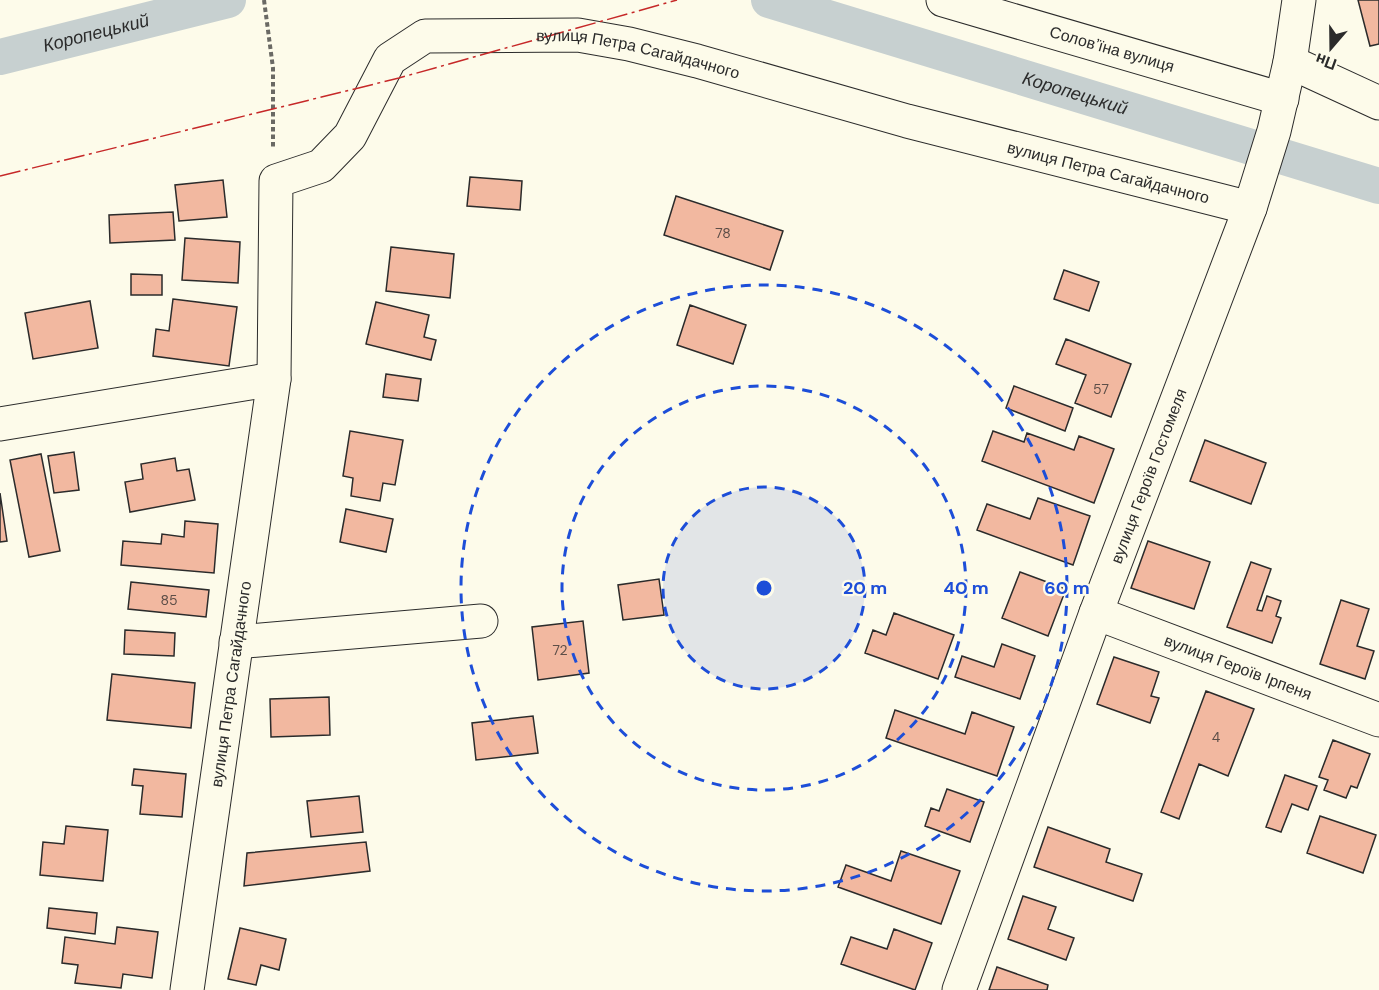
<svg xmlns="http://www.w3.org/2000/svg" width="1379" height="990" viewBox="0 0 1379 990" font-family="'DM Sans',sans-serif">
	<rect width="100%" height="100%" fill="#fdfbea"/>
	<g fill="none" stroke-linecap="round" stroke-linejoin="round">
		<!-- canal -->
		<g stroke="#c7d0d0" stroke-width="36">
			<path id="s1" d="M769 0 1379 186"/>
			<path id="s2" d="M0 57 228 0"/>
		</g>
	</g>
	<!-- building -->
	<path fill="#f2b8a0" stroke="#2b2b2b" stroke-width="1.5" d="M1358 0H1379V44L1370 46Z
		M470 177 522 181 520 210 467 206Z
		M223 180 227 217 179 221 175 185Z
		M676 196 783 231 770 270 664 235Z
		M173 212 175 240 110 243 109 215Z
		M185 238 240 242 238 283 182 280Z
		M391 247 454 254 450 298 386 291Z
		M1064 270 1099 282 1089 311 1054 299Z
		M131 274 162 275V295H131Z
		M173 299 237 307 229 366 153 356 156 329 169 331Z
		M90 301 98 348 33 359 25 313Z
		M376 302 429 315 424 337 436 340 431 360 366 344Z
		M690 305 746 325 733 364 677 345Z
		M1066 339 1131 364 1111 417 1075 403 1086 375 1056 364Z
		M386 374 421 379 418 401 383 397Z
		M1014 386 1073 408 1065 431 1006 408Z
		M350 431 403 440 395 485 383 483 380 501 351 496 353 478 343 476Z
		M993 431 1024 442 1027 433 1074 450 1079 436 1114 449 1094 503 982 461Z
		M1205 440 1266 463 1251 504 1190 481Z
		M74 452 79 490 54 493 48 456Z
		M41 454 60 551 29 557 10 460Z
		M175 458 177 471 189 469 195 500 130 512 125 482 143 479 141 464Z
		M0 493 7 541 0 542Z
		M1038 498 1090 516 1073 565 977 530 987 504 1030 519Z
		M346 509 393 519 386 552 340 542Z
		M185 521 218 524 214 573 121 565 123 541 161 544 162 534 184 537Z
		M1148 541 1210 562 1194 609 1131 588Z
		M1251 562 1271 569 1257 610 1262 611 1267 596 1281 601 1276 616 1281 618 1272 643 1227 627Z
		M1020 572 1066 589 1048 636 1002 618Z
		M659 579 664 615 623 620 618 585Z
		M131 582 209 590 206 617 128 609Z
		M1341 600 1369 609 1357 646 1374 651 1365 679 1320 664Z
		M894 613 954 635 938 679 865 653 873 630 886 635Z
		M583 621 589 673 538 680 532 627Z
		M125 630 175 633 174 656 124 654Z
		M1002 644 1035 656 1020 699 955 677 962 656 994 667Z
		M1114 657 1159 672 1151 696 1159 698 1150 723 1097 704Z
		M112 674 195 683 191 728 107 720Z
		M1206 691 1254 709 1228 776 1199 764 1179 819 1161 812Z
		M329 697 330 735 271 737 270 699Z
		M895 710 965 734 972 712 1014 727 997 776 886 738Z
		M533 716 538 753 476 760 472 723Z
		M1333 740 1370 754 1357 788 1351 786 1346 798 1324 790 1328 780 1319 777Z
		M134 769 186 774 182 817 140 814 143 786 132 785Z
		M1285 775 1317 786 1308 810 1292 804 1281 832 1266 827Z
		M947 789 984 802 970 842 925 826 931 808 939 811Z
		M359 796 363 832 311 837 307 801Z
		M1320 816 1376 835 1363 873 1307 853Z
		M66 826 108 830 103 881 40 875 43 842 64 844Z
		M1048 827 1110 849 1106 862 1142 874 1133 901 1034 867Z
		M366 842 370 871 244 886 247 853Z
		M901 851 960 871 941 924 838 887 846 865 891 881Z
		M1023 896 1056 907 1048 929 1074 938 1066 960 1008 939Z
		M49 908 97 913 95 934 47 928Z
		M117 927 158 932 152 978 123 974 121 988 75 983 78 965 62 963 65 937 115 944Z
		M240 928 286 939 279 970 261 965 256 985 228 979Z
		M894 929 932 943 915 990 841 964 851 937 887 949Z
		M997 967 1048 985 1047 990H989Z"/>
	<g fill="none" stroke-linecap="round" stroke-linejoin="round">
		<defs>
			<g id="minor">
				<path d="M943 0 1282 99"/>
				<path d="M1299 0 1290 62 1379 103"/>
				<path d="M0 424 274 379"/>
				<path id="s3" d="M1096 613 1379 720"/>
				<path d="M236 642 481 621"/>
				<path id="s4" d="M187 990 274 379 276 181 321 166 350 136 390 59 425 36 578 35 629 44 697 61 907 121 1250 208"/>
				<path id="s5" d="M959 990 1096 613 1250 208 1274 131 1290 62"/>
			</g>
		</defs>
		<!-- minor casing -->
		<use href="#minor" stroke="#2b2b2b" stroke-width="35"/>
		<!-- path -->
		<path stroke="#6a6964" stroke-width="4" stroke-dasharray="4.5 3" stroke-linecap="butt" d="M264 0 273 68V147"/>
		<!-- minor -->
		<use href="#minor" stroke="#fdfbea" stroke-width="33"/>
		<!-- power -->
		<path stroke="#c62828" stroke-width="1.5" stroke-dasharray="21 4.5 3 4.5" stroke-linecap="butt" d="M0 176 399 78 677 0"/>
	</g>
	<!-- distance rings -->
	<circle cx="764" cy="588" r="101" fill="#1d4ed8" fill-opacity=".12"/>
	<g fill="none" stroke="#1d4ed8" stroke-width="3" stroke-dasharray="10 8">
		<circle cx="764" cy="588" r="101"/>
		<circle cx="764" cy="588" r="202"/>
		<circle cx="764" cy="588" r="303"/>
	</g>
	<g text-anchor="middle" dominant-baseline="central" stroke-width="4.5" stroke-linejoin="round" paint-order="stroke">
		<!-- number labels -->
		<g font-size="14" fill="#5d4e48">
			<text x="723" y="233">78</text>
			<text x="1101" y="389">57</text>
			<text x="169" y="600">85</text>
			<text x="560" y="650">72</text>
			<text x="1216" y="737">4</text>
		</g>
		<!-- street labels -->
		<g font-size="16" fill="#2b2b2b" stroke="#fdfbea">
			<text transform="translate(1112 49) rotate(16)">Соловʼїна вулиця</text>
			<text stroke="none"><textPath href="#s4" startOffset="1248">вулиця Петра Сагайдачного</textPath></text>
			<text stroke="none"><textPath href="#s4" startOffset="1734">вулиця Петра Сагайдачного</textPath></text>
			<text stroke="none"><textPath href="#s5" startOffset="548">вулиця Героїв Гостомеля</textPath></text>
			<text stroke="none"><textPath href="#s3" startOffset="152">вулиця Героїв Ірпеня</textPath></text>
			<text stroke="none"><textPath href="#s4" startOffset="309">вулиця Петра Сагайдачного</textPath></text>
		</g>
		<!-- water labels -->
		<g font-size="18" font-style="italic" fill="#2b2b2b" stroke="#fdfbea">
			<text stroke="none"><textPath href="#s2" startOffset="99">Коропецький</textPath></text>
			<text stroke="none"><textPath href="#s1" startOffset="320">Коропецький</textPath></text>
		</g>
	</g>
	<circle cx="764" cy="588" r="9" fill="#1d4ed8" stroke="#fdfbea" stroke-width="3"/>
	<g font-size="18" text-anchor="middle" font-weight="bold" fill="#1d4ed8" stroke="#fdfbea" stroke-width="4.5" stroke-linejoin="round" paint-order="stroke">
		<text x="865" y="594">20 m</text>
		<text x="966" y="594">40 m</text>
		<text x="1067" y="594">60 m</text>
	</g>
	<!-- north arrow -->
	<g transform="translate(1331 48) rotate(200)" stroke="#fdfbea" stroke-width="4.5" paint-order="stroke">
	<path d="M0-4.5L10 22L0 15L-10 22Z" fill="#2b2b2b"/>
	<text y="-9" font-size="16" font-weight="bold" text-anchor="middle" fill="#2b2b2b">Пн</text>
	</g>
</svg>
